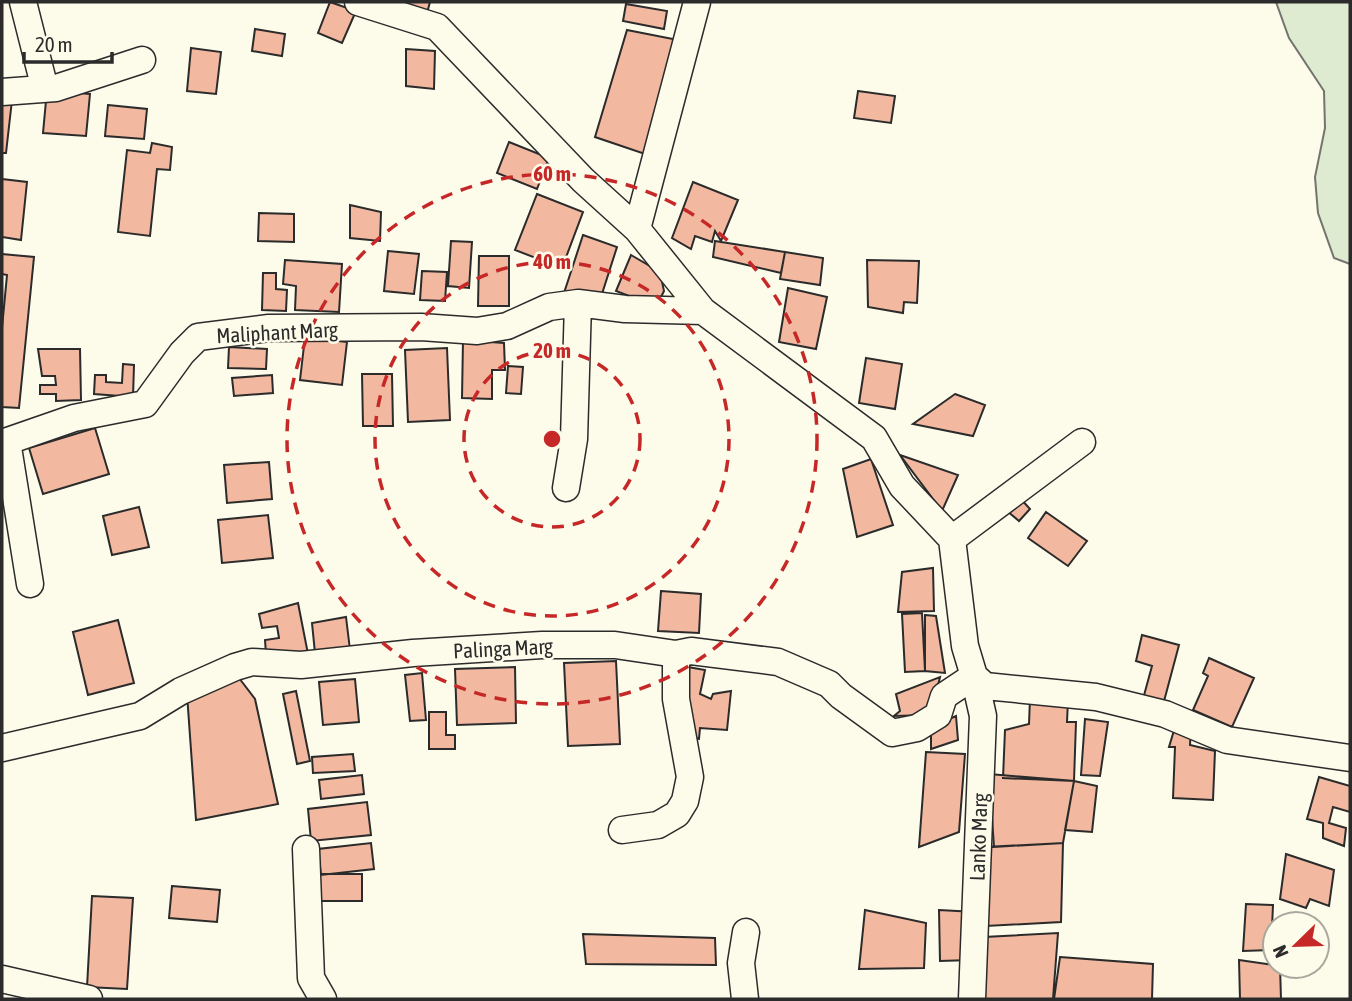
<svg xmlns="http://www.w3.org/2000/svg" width="1352" height="1001" viewBox="0 0 1352 1001" font-family="'Asap Condensed',sans-serif">
	<rect width="100%" height="100%" fill="#fdfbea"/>
	<!-- green -->
	<path fill="#deebd1" stroke="#74746e" stroke-width="2" d="M1276 2H1350V264L1334 258 1318 213 1315 177 1325 128 1324 91 1289 38Z"/>
	<!-- building -->
	<path fill="#f2b8a0" stroke="#2b2b2b" stroke-width="2" d="M330 2 356 11 342 43 318 33Z
		M391 2H430L427 13Z
		M626 4 667 11 664 29 623 21Z
		M255 29 285 34 282 56 252 51Z
		M627 30 678 40 645 154 595 137Z
		M191 48 221 52 216 94 187 91Z
		M406 49 435 51 434 89 406 86Z
		M47 90 90 94 86 136 43 133Z
		M858 91 895 96 891 123 854 118Z
		M2 99 12 100 6 153H2Z
		M108 105 147 109 144 139 105 136Z
		M509 142 549 158 537 189 497 173Z
		M152 143 172 147 170 170 157 169 150 236 118 232 127 150 150 153Z
		M2 179 27 182 21 240 2 237Z
		M693 182 738 200 721 241 715 231 712 242 695 236 691 249 672 238Z
		M537 194 583 212 562 268 515 250Z
		M350 205 381 212 380 241 350 238Z
		M259 213 294 214V242L258 241Z
		M583 235 617 247 600 300 564 293Z
		M451 241 472 242 469 288 448 286Z
		M715 241 785 252 781 273 713 257Z
		M388 251 419 254 414 294 384 291Z
		M785 252 823 258 820 285 780 279Z
		M2 254 34 257 19 408 2 407V328L7 275 2 274Z
		M631 255 660 272 664 291 658 303 650 304 616 291Z
		M479 256H509V306H478Z
		M285 260 342 264 339 312 295 310 296 286 283 284Z
		M867 260 919 261 917 303 904 302 903 313 868 307Z
		M422 271 447 272 445 301 420 300Z
		M263 273H276V289L287 290 286 311 262 310Z
		M788 288 827 297 816 349 779 342Z
		M305 337 347 342 342 385 300 380Z
		M463 340 504 343 505 370H492V399L462 398Z
		M229 347 267 349 266 369 228 368Z
		M447 348 450 420 408 422 405 350Z
		M38 349H80L81 400 56 401V394H40V385H56L55 376H42Z
		M866 358 902 364 895 409 859 403Z
		M123 364 134 365 133 397 94 394 95 375H106V382L122 383Z
		M508 366 523 367 521 394 506 393Z
		M362 374H392L393 426H363Z
		M272 375 273 393 234 396 232 378Z
		M955 394 985 405 973 436 913 424Z
		M95 428 109 474 43 494 29 448Z
		M900 455 958 475 942 511Z
		M871 459 893 525 857 537 843 469Z
		M269 462 272 499 227 503 224 465Z
		M1020 498 1030 509 1019 521 1007 511Z
		M139 507 149 547 112 555 103 516Z
		M1046 512 1087 541 1068 566 1028 538Z
		M268 515 273 558 222 563 218 520Z
		M933 568 934 611 898 612 902 572Z
		M661 591 701 594 699 633 658 631Z
		M298 603 308 654H266L265 640 279 638 277 626 262 628 259 614Z
		M922 613 925 671 905 672 902 614Z
		M925 615 936 616 945 673 925 671Z
		M346 617 351 658 316 663 312 623Z
		M118 620 134 683 88 695 73 632Z
		M1142 635 1179 645 1163 705 1143 699 1152 666 1136 661Z
		M1209 658 1254 678 1232 727 1193 710 1208 676 1203 673Z
		M616 661 620 744 568 746 564 663Z
		M515 667 516 723 457 725 455 669Z
		M688 667 705 670 700 694 711 699 713 694 731 691 727 730 700 728 699 739 686 735Z
		M422 673 426 720 410 721 405 675Z
		M236 674 255 699 278 804 196 820 187 694Z
		M940 677 931 715 894 716 900 711 896 694Z
		M355 679 359 722 323 725 319 682Z
		M296 691 310 761 297 764 283 694Z
		M1030 698 1068 700 1067 722H1076L1074 781 1003 778 1005 730 1029 724Z
		M429 712H446V735H455V749H429Z
		M956 716 958 740 931 749V727Z
		M1085 719 1108 722 1100 776 1081 775Z
		M1175 727H1191L1190 745 1215 751 1213 800 1173 798 1175 747H1169Z
		M926 752 965 754 959 832 919 847Z
		M353 754 355 771 313 773 312 757Z
		M989 774 1074 781 1063 843 994 847Z
		M362 775 364 794 321 799 319 780Z
		M1319 777 1350 786V812L1333 807 1329 823 1346 828 1344 846 1323 838V823L1307 819Z
		M1074 781 1097 786 1092 832 1065 830Z
		M367 802 371 835 311 841 308 809Z
		M371 843 374 869 321 875 318 849Z
		M1063 843 1061 922 986 926V847Z
		M1286 854 1334 870 1329 906 1310 899 1306 908 1280 899Z
		M315 874H362V901H315Z
		M172 886 220 890 217 922 169 918Z
		M92 896 133 898 127 989 87 987Z
		M1246 904 1273 905 1271 950 1243 951Z
		M865 910 926 923 924 968 859 969Z
		M939 910 975 912 971 960 940 961Z
		M1058 933 1053 999H978L984 937Z
		M583 934 715 938 716 965 586 964Z
		M1060 957 1153 964 1152 999H1054Z
		M1239 960 1280 966 1281 999H1240Z"/>
	<g fill="none" stroke-linecap="round" stroke-linejoin="round">
		<defs>
			<path id="minor" d="M23 2 45 89
				M358 2 437 27 583 180 637 229 703 311 874 438 902 486 952 539 965 646 974 676 985 686 1096 697 1165 714 1227 740 1350 758
				M2 92 56 88 142 60
				M637 229 697 2
				M7 441 30 584
				M2 443 74 418 145 404 182 353 198 337 269 328 421 327 477 331 507 326 549 307 578 303 625 309 703 311
				M566 488 574 439 578 303
				M952 539 1082 442
				M2 748 140 716 181 691 235 667 252 662 301 665 413 653 542 645H615L676 654 691 651 778 662 829 684 841 696 892 733 917 728 938 715 944 696 974 676 983 716 972 999
				M622 830 658 825 677 814 685 801 690 777 676 699V654
				M306 849 311 978 323 999
				M2 979 89 999
				M745 999 741 963 746 932"/>
		</defs>
		<!-- minor casing -->
		<use href="#minor" stroke="#2b2b2b" stroke-width="29"/>
		<!-- minor -->
		<use href="#minor" stroke="#fdfbea" stroke-width="26"/>
	</g>
	<!-- distance rings -->
	<g fill="none" stroke="#c62828" stroke-width="3.5" stroke-dasharray="12 9">
		<circle cx="552" cy="439" r="88"/>
		<circle cx="552" cy="439" r="177"/>
		<circle cx="552" cy="439" r="265"/>
	</g>
	<g text-anchor="middle" dominant-baseline="central" stroke-width="5" stroke-linejoin="round" paint-order="stroke">
		<!-- street labels -->
		<g font-size="21" fill="#2b2b2b" stroke="#fdfbea">
			<text transform="translate(277 332) rotate(-3)">Maliphant Marg</text>
			<text transform="translate(503 648) rotate(-3)">Palinga Marg</text>
			<text transform="translate(978 837) rotate(-88)">Lanko Marg</text>
		</g>
	</g>
	<circle cx="552" cy="439" r="10" fill="#c62828" stroke="#fdfbea" stroke-width="3.5"/>
	<g font-size="21" text-anchor="middle" font-weight="bold" fill="#c62828" stroke="#fdfbea" stroke-width="5" stroke-linejoin="round" paint-order="stroke">
		<text x="552" y="181">60 m</text>
		<text x="552" y="269">40 m</text>
		<text x="552" y="358">20 m</text>
	</g>
	<!-- border -->
	<rect width="1352" height="1001" fill="none" stroke="#2b2b2b" stroke-width="7"/>
	<!-- north arrow -->
	<g transform="translate(1296 945) rotate(247)"><circle r="33" fill="#fdfbea" stroke="#a9a89e" stroke-width="2"/>
	<path d="M0-5L12 26L0 18L-12 26Z" fill="#c62828"/>
	<text y="-10" font-size="19" font-weight="bold" text-anchor="middle" fill="#2b2b2b">N</text>
	</g>
	<!-- scale -->
	<path d="M24 52v10h88v-10" fill="none" stroke="#2b2b2b" stroke-width="3.5"/>
	<text x="35" y="52" font-size="21" fill="#2b2b2b" stroke="#fdfbea" stroke-width="5" paint-order="stroke">20 m</text>
</svg>
